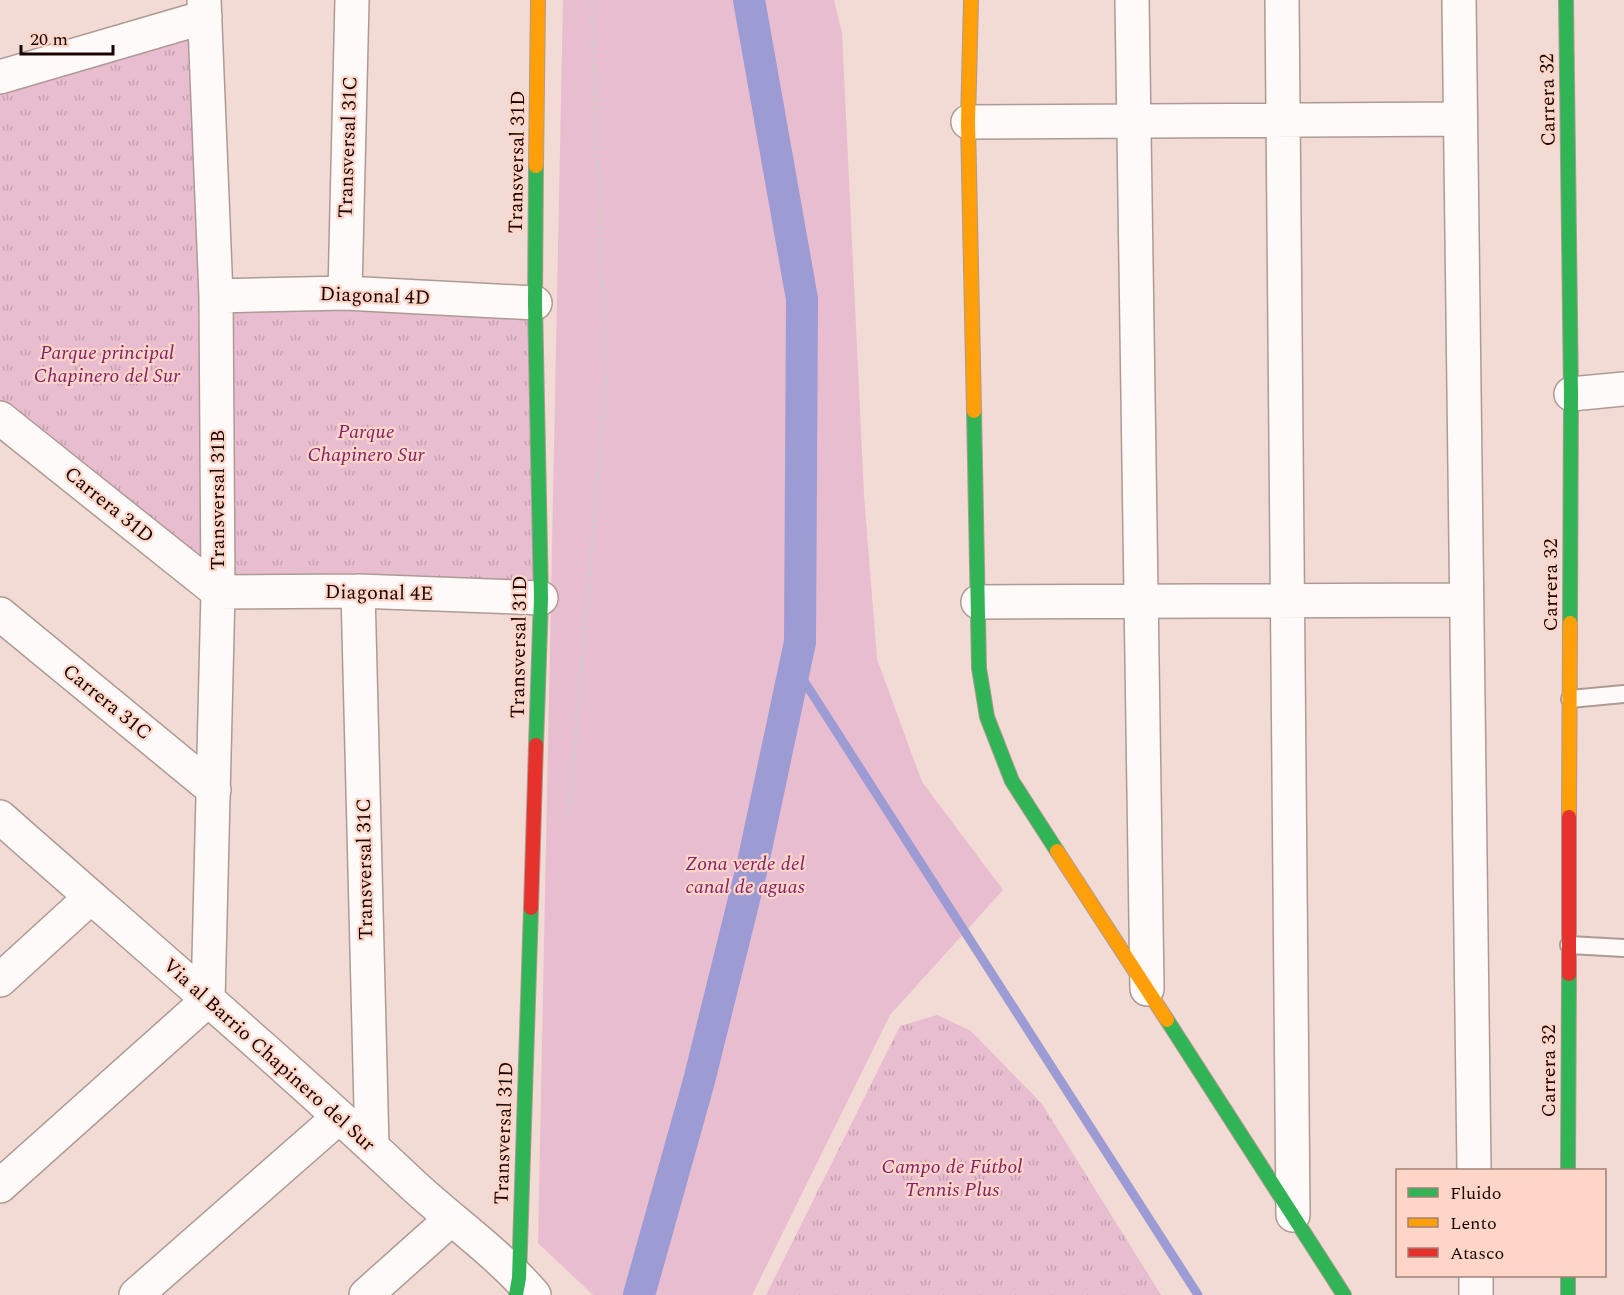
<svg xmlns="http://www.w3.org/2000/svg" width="1624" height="1295" viewBox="0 0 1624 1295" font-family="Spectral,serif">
	<defs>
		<pattern id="park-tufts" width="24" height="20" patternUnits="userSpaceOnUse" patternTransform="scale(1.5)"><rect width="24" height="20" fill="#e8bdd0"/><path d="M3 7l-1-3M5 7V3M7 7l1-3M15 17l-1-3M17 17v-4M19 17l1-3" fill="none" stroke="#c6a1b1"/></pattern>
	</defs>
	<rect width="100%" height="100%" fill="#f1dbd4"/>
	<!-- grass -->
	<path fill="#e8bdd0" d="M563 0H834L842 33 864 495 877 659 922 782 1003 890 890 1015 752 1295H593L538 1243Z"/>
	<!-- park -->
	<path fill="url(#park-tufts)" d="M205 17 216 296 530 310 541 598 218 592 0 418V77Z
		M937 1015 971 1031 1042 1104 1161 1295H766L900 1026Z"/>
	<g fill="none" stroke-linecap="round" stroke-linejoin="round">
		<!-- stream -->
		<path stroke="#9d9bd3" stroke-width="9" d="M795 667 1198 1295"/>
		<!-- canal -->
		<path stroke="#9d9bd3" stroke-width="32" d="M639 1295 699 1081 753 863 800 642 802 299 749 0"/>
		<defs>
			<path id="lane" d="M1570 699 1624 694
				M1569 945 1624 948"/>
			<path id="street" d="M1132 0 1147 989
				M1282 0 1293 1215
				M1459 0 1474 1170
				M0 77 205 17
				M968 122 1460 119
				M345 293 352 0
				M216 296 345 293 535 303
				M1571 394 1624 389
				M0 418 218 592
				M358 591 372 1147
				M218 592 358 591 541 598
				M978 602 1466 600
				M0 614 214 790
				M0 817C138 939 279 1059 413 1185 453 1222 499 1254 534 1295
				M0 980 91 897
				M0 1186 208 1000 218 592 216 296 204 0
				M1476 1276V1295
				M136 1295 339 1117
				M366 1295 450 1220"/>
			<path id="fast" d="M1566 0 1571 394 1570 623
				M974 411 979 668 987 717 1012 781 1057 851
				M536 745 541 598 535 303 536 166
				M1167 1020 1344 1295
				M1568 1170 1569 974
				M1568 1276V1295
				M516 1295 519 1278 531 908"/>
			<path id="slow" d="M971 0 968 122 974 411
				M536 166 538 0
				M1569 817 1570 623
				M1057 851 1167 1020"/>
			<path id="jam" d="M531 908 536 745
				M1569 974V817"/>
		</defs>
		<!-- lane casing -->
		<use href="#lane" stroke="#af9a93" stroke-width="20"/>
		<!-- street casing -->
		<use href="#street" stroke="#af9a93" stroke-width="36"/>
		<!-- fast casing -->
		<use href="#fast" stroke="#af9a93" stroke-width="16"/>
		<!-- slow casing -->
		<use href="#slow" stroke="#af9a93" stroke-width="16"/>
		<!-- jam casing -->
		<use href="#jam" stroke="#af9a93" stroke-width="16"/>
		<!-- path -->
		<path stroke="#d2cac8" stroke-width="4" stroke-dasharray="3 3" stroke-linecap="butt" d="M569 815 606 381 592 0"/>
		<!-- lane -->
		<use href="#lane" stroke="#fdfaf9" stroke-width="16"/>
		<!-- street -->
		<use href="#street" stroke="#fdfaf9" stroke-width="33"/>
		<!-- fast -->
		<use href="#fast" stroke="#30b455" stroke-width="14"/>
		<!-- slow -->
		<use href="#slow" stroke="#ff9f0a" stroke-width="14"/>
		<!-- jam -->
		<use href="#jam" stroke="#e5322d" stroke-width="14"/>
	</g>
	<g text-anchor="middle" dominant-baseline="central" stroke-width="4.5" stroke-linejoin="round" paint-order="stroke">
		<!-- street labels -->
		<g font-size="20" fill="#190401" stroke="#fed5c7">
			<text transform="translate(1548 100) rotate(-91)">Carrera 32</text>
			<text transform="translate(348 147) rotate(-88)">Transversal 31C</text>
			<text transform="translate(517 162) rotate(-89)">Transversal 31D</text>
			<text transform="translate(375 296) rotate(2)">Diagonal 4D</text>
			<text transform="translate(218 500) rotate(-90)">Transversal 31B</text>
			<text transform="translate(109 505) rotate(39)">Carrera 31D</text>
			<text transform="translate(1551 585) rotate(-90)">Carrera 32</text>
			<text transform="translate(379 593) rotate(1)">Diagonal 4E</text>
			<text transform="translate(519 647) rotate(-89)">Transversal 31D</text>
			<text transform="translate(107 702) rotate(39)">Carrera 31C</text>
			<text transform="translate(365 869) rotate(-91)">Transversal 31C</text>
			<text transform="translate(269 1055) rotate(42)">Via al Barrio Chapinero del Sur</text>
			<text transform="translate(1549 1071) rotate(-90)">Carrera 32</text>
			<text transform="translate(504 1133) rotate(-88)">Transversal 31D</text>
		</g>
		<!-- park labels -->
		<g font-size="20" font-style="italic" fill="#82216c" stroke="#fed5c7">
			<text x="107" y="353">Parque principal<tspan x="107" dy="23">Chapinero del Sur</tspan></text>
			<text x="366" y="432">Parque<tspan x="366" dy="23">Chapinero Sur</tspan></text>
			<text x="745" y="864">Zona verde del<tspan x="745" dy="23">canal de aguas</tspan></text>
			<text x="952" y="1167">Campo de Fútbol<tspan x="952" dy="23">Tennis Plus</tspan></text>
		</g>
	</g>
	<!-- legend -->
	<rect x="1396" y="1169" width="210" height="108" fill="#fed5c7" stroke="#a28178" stroke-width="1.5"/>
	<rect x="1408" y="1188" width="30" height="9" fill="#30b455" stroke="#a28178" stroke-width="1.5"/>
	<text x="1450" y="1199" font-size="18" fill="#190401">Fluido</text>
	<rect x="1408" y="1218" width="30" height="9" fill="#ff9f0a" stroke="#a28178" stroke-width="1.5"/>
	<text x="1450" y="1229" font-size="18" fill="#190401">Lento</text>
	<rect x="1408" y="1248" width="30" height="9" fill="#e5322d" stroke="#a28178" stroke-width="1.5"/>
	<text x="1450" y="1259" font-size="18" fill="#190401">Atasco</text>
	<!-- scale -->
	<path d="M21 45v9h92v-9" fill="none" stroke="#190401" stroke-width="3"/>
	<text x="30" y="45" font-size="18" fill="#190401" stroke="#fed5c7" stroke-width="4.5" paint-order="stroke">20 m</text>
</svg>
